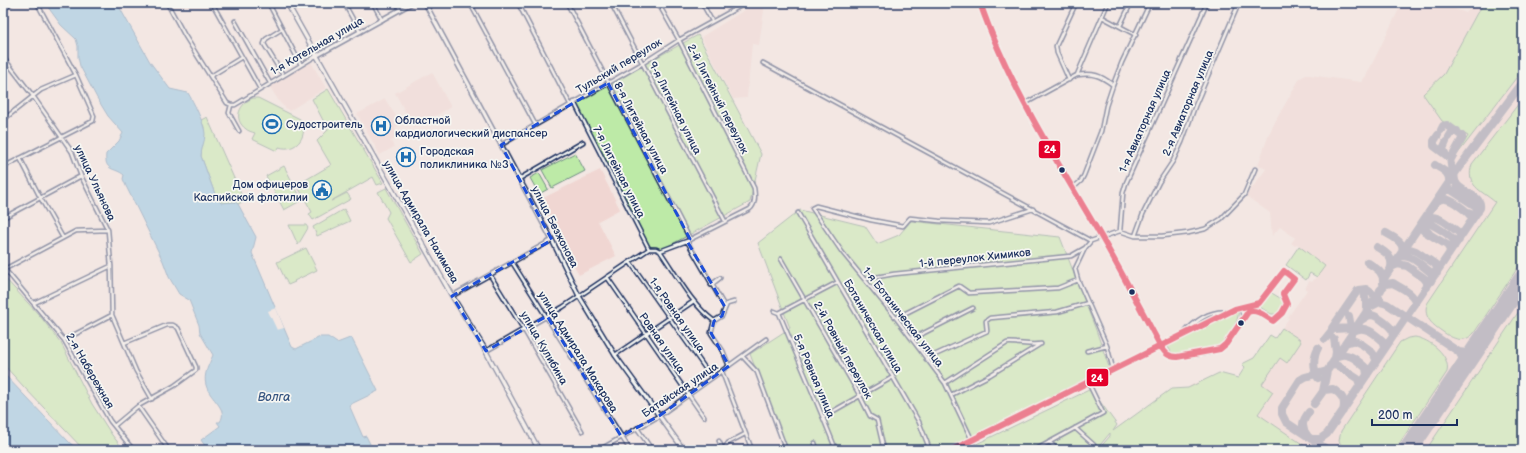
<svg xmlns="http://www.w3.org/2000/svg" width="1526" height="453" viewBox="0 0 1526 453" font-family="'Balsamiq Sans',sans-serif">
	<rect width="100%" height="100%" fill="#f3e7e3"/>
	<filter id="ink" filterUnits="userSpaceOnUse"><feTurbulence type="fractalNoise" baseFrequency=".025" numOctaves="2"/><feDisplacementMap in="SourceGraphic" scale="8" xChannelSelector="R" yChannelSelector="G"/><feConvolveMatrix kernelMatrix="1 2 1 2 8 2 1 2 1" color-interpolation-filters="sRGB"/></filter>
	<g filter="url(#ink)">
		<!-- built -->
		<path fill="#f0d6d2" d="M750 3H765L759 45 752 44 747 98 733 99 701 37 751 6Z
			M1402 3H1440L1466 13 1474 3H1523V450H1098L1110 436V434L1171 389 1188 388 1191 385 1219 373 1238 378 1245 367 1242 364 1254 358 1270 335 1275 338 1289 318 1288 317 1307 290 1305 289 1309 281 1312 282 1325 266 1297 244 1295 246 1291 243 1295 238 1280 227 1272 236 1270 213 1246 196 1266 169 1258 165 1269 134 1276 120 1300 78 1306 75H1310L1361 82 1366 76Z
			M311 62 326 88 289 111 280 103 270 87Z
			M432 72 451 107 414 128 395 93Z
			M385 99 401 124 395 128 399 137 391 141 394 147 380 155 357 114Z
			M600 170 620 209 598 221 616 256 579 275 539 200Z"/>
		<!-- green -->
		<path fill="#bdeaa7" stroke="#6c8c82" d="M1485 3H1523V69L1456 156 1468 136 1442 121 1423 94 1444 74 1477 13Z
			M698 35 761 154 750 202 663 249 649 246 613 172 574 102Z
			M328 89 383 183 377 185 373 177 331 201 347 193 351 199 313 220 309 214 312 212 297 185 331 165 317 141 328 130 312 99Z
			M253 98H258L300 119C310 134 297 153 279 147L277 151 252 139 255 133C252 132 248 131 246 129 232 119 240 103 253 98Z
			M1523 98V260L1474 333C1464 344 1453 339 1443 332 1433 325 1423 318 1427 304L1495 202C1481 190 1465 186 1472 164Z
			M207 117 244 201 238 204 235 202 223 203H221L216 197 201 156 204 127 201 120Z
			M575 153 585 171 552 188 542 170Z
			M284 166 302 200 284 210 266 176Z
			M539 173 548 189 539 194 530 178Z
			M386 188 423 254 411 262 386 218 389 212 378 192Z
			M344 209 350 221 317 236 313 227Z
			M800 210 865 226 877 244 899 235 911 221 1060 237 1096 330 1109 367 947 450H786L750 354 790 328 758 243Z
			M289 225H306L308 228 298 245Z
			M1299 246 1325 266 1317 277 1310 273 1306 280 1286 265Z
			M306 248 317 270 294 281 295 282 288 285 277 262Z
			M3 276 40 316 61 343 92 404 112 435 124 450H84L24 387 3 364Z
			M1270 292 1285 301 1286 303 1278 314H1271L1260 307 1265 298Z
			M1523 305V450H1426Z
			M1235 310 1238 311C1241 319 1224 343 1216 347 1210 349 1181 355 1175 354 1171 352 1169 349 1167 345Z
			M1282 328 1299 339 1301 342 1287 363 1280 358 1262 384 1273 392 1258 414 1311 450H1098L1110 436V433L1096 450H964L1091 389 1117 425 1113 431 1171 389 1188 388 1219 373 1238 378 1245 367 1242 364 1254 358 1270 335 1275 338Z
			M1415 337C1429 339 1451 355 1447 372L1395 450H1344L1339 441 1341 431 1400 342 1408 338Z"/>
		<!-- water -->
		<path fill="#84c2e4" stroke="#5a87ae" d="M45 3H117L150 62 170 89 188 93C193 101 205 125 205 134 205 142 201 148 201 156L216 197 221 203 235 202 238 204 256 237 252 253 292 347 296 349 320 337H328L337 343 350 338 352 339 378 391 349 405 363 437 366 436 373 450H208L201 440 220 426 217 422H220C229 408 210 400 206 385 203 374 209 365 213 355L200 333 199 325 189 300 179 294 169 277 163 261 126 186 123 179 124 175C115 167 104 172 106 154L119 141 123 133 108 116 97 98 80 66 78 57V46L76 39 61 25Z
			M3 373 69 442 78 450H3Z"/>
		<!-- pier -->
		<path fill="#f3e7e3" d="M276 308 284 328 277 330 268 311Z"/>
		<g fill="none" stroke-linecap="round" stroke-linejoin="round">
			<!-- taxiway -->
			<path stroke="#878ba0" stroke-width="8" d="M1441 130 1443 126 1447 125 1462 136V139L1451 159
				M1438 135 1434 141V146L1450 158 1452 173V178
				M1449 137 1452 132 1457 131
				M1446 155 1443 149 1446 142
				M1435 165C1442 170 1450 172 1449 182
				M1442 193 1447 190H1451L1477 207 1478 212 1473 214 1468 212
				M1436 202C1439 200 1441 198 1445 199 1451 199 1469 212 1471 217
				M1420 225 1426 222C1431 223 1452 236 1454 241 1455 243 1454 244 1454 247
				M1424 231 1447 245 1450 250 1449 254
				M1386 233C1393 237 1405 242 1402 252
				M1429 233 1424 228V219C1436 212 1447 224 1457 231L1460 234 1459 240
				M1377 247C1385 252 1393 256 1391 267
				M1402 252 1410 249 1416 251 1435 264 1437 268V273
				M1398 258C1408 251 1421 265 1429 271L1432 274 1431 281
				M1367 262C1375 268 1384 271 1383 283
				M1391 267 1398 264 1407 266 1424 278 1427 282V287
				M1383 280 1460 166 1523 82
				M1380 290 1386 284 1393 283C1401 288 1416 294 1415 304
				M1364 293 1367 307 1366 314
				M1372 306 1380 302 1387 304 1459 352C1464 359 1464 365 1460 373
				M1349 316 1352 333
				M1363 319C1366 317 1368 315 1372 315 1379 317 1394 328 1394 335
				M1332 330V328L1358 290 1366 289 1380 299
				M1354 331C1365 324 1376 335 1384 342L1385 348
				M1325 339 1333 329 1352 328 1358 325
				M1334 339 1336 352 1335 358
				M1346 343C1349 342 1352 340 1355 341 1363 344 1376 353 1376 361
				M1459 352 1467 353 1476 348
				M1336 357C1347 350 1358 361 1366 368L1367 375
				M1330 366 1334 365 1338 366 1358 379 1360 386
				M1318 378C1313 370 1313 357 1318 348
				M1323 391 1327 371
				M1314 404 1324 390 1333 389C1342 395 1346 400 1343 411
				M1307 435C1300 426 1303 420 1309 412
				M1311 439H1320L1327 434 1480 208C1483 191 1450 194 1455 173
				M1328 450 1286 422 1282 414V408L1300 380 1305 377 1327 371 1381 290"/>
			<!-- runway -->
			<path stroke="#878ba0" stroke-width="19" d="M1408 450 1523 279"/>
			<defs>
				<path id="minor" d="M167 3 185 36 227 103 231 105 229 113 239 131
					M212 3 260 89
					M268 3 270 6 275 3
					M344 3 360 32
					M373 3 382 20
					M397 3 400 9
					M470 3 535 124
					M518 3 570 104
					M567 3 690 239
					M611 3 725 221
					M702 3 712 21
					M270 6 301 65
					M3 8 12 3
					M1102 17 1136 35
					M235 21 270 83
					M1120 26 1131 3
					M282 29 266 39 264 44 283 75
					M3 57 33 96 72 152 81 176 108 230 111 266 112 315 136 371 152 399
					M763 63C872 123 982 181 1091 241L1120 231 1123 193 1126 183 1207 3
					M1077 75C1094 73 1100 75 1113 85
					M211 76 242 57
					M1069 80 1057 53 1056 46 1076 3
					M574 102 649 249
					M1026 103 1077 75 1108 3
					M231 105H235L316 56
					M3 120 41 90 76 75
					M501 145 643 63 679 40 746 3
					M20 158 41 199 63 238
					M3 167 93 121 94 116 76 75 37 3
					M519 179 583 142
					M1073 188 1081 181 1084 175 1101 131 1106 106 1113 85 1122 62 1150 3
					M798 213 919 422 930 450
					M3 218 81 176
					M1120 231 1135 236H1162L1188 233 1205 229 1221 219 1244 195 1255 169
					M1135 236 1143 214 1159 182 1173 161 1182 142 1195 106 1239 3
					M687 241 725 307
					M1091 241 1085 248 1075 269 1078 280 1107 346 1113 369
					M649 249H656L660 251 687 241 750 209C756 204 755 195 754 188L679 40 658 3
					M660 251C676 274 691 304 714 321L711 333 723 351 729 366
					M781 259 860 396 870 416 877 420 884 450
					M512 262 630 450
					M630 262 712 378
					M3 267 64 340 110 421 131 447
					M5 269 76 231 108 230
					M490 275 524 330 582 431
					M607 277 704 417
					M865 279 894 274 1071 256 1085 248
					M711 285 720 278
					M452 296 552 240
					M34 303 111 266
					M1240 307 1249 306 1259 303 1284 271 1294 279 1283 294 1287 304 1282 313 1273 321C1261 314 1254 304 1243 318
					M774 311 779 313C798 359 818 404 836 450
					M779 313 838 282
					M896 318 959 286 969 293 1058 288 1078 280
					M714 321 722 316 727 304 734 302
					M1183 334C1195 321 1209 310 1228 312
					M912 339 973 308
					M64 340 112 315
					M486 351 563 307 649 249
					M1087 351 1107 346
					M615 355 694 301
					M743 357 757 372 786 450
					M926 359 987 331 986 321 990 318 1057 312 1088 303
					M722 372 752 450
					M945 383 1007 343C1018 342 1029 346 1041 344
					M951 395 990 375 1039 345
					M138 406 168 449 171 450
					M823 417 893 377
					M114 426 138 406 174 386 196 370V367L178 328 173 325H167L124 343
					M637 428 652 450
					M1075 428 1094 445V450
					M719 441 723 450
					M1049 442 1058 450
					M815 443 817 450
					M599 450 659 416 766 339
					M723 450 728 443 745 434
					M915 450 929 447
					M974 450 972 440 945 383 896 318 842 252 812 208 816 206 871 220 903 226 910 218 939 221 989 223 1033 209
					M1035 450 1103 413 1088 382"/>
				<path id="tertiary" d="M425 3 552 240 579 296 615 355 684 450
					M316 56 412 3"/>
				<path id="secondary" d="M287 3 452 296 483 346 539 450
					M952 450 1235 309 1240 307C1241 309 1243 312 1243 315 1243 322 1226 346 1220 349 1211 353 1174 360 1167 354 1160 349 1157 338 1153 331 1142 312 1131 292 1121 273 1073 185 1013 97 980 3"/>
			</defs>
			<!-- minor casing -->
			<use href="#minor" stroke="#1b2f5e" stroke-width="5.5"/>
			<!-- tertiary casing -->
			<use href="#tertiary" stroke="#1b2f5e" stroke-width="6"/>
			<!-- secondary casing -->
			<use href="#secondary" stroke="#1b2f5e" stroke-width="6"/>
			<!-- minor -->
			<use href="#minor" stroke="#f6f6f2" stroke-width="2.5"/>
			<!-- tertiary -->
			<use href="#tertiary" stroke="#f6f6f2" stroke-width="3"/>
			<!-- secondary -->
			<use href="#secondary" stroke="#f6f6f2" stroke-width="3.5"/>
			<defs>
				<path id="bus-1" d="M952 450 1235 309 1259 303 1284 271 1294 279 1283 294 1287 304 1282 313 1273 321C1266 317 1257 308 1248 312L1226 344 1220 349 1177 357C1168 357 1165 353 1160 345 1139 306 1118 265 1095 226 1053 155 1007 81 980 3"/>
			</defs>
			<!-- bus-1 casing -->
			<use href="#bus-1" stroke="#f6f6f2" stroke-width="9"/>
			<!-- bus-1 -->
			<use href="#bus-1" stroke="#e4002b" stroke-width="6"/>
		</g>
	</g>
	<!-- marked area -->
	<path d="M0 0H1526V453H0ZM608 83 690 239 687 241 725 307 722 316 714 321 711 333 729 366 659 416 621 436 547 316 486 351 452 296 552 240 501 145Z" fill="#f3e7e3" fill-opacity=".55" fill-rule="evenodd"/>
	<path fill="none" stroke="#1d4ed8" stroke-width="3" stroke-dasharray="8 5" stroke-linejoin="round" d="M608 83 690 239 687 241 725 307 722 316 714 321 711 333 729 366 659 416 621 436 547 316 486 351 452 296 552 240 501 145Z"/>
	<!-- icons -->
	<defs>
		<symbol id="stadium-ring" viewBox="-11 -11 22 22"><circle r="9.5" fill="#f6f6f2" stroke="#1f6fb2" stroke-width="1.5"/><path d="M0-5a6.5 5 0 1 0 0 10a6.5 5 0 1 0 0-10ZM-3.5-1.8h7v3.6h-7Z" fill="#1f6fb2"/></symbol>
		<symbol id="hospital-ring" viewBox="-11 -11 22 22"><circle r="9.5" fill="#f6f6f2" stroke="#1f6fb2" stroke-width="1.5"/><path d="M-5-5h3v3.5h4V-5h3V5h-3V1.5h-4V5h-3Z" fill="#1f6fb2"/></symbol>
		<symbol id="civic-ring" viewBox="-11 -11 22 22"><circle r="9.5" fill="#f6f6f2" stroke="#1f6fb2" stroke-width="1.5"/><path d="M-.6-6.5H3V-4.5H.6V-3L4-1V1h2V6H-6V1h2V-1L-.6-3ZM-1.2 2.5V6h2.4V2.5Z" fill="#1f6fb2"/></symbol>
	</defs>
	<g fill-rule="evenodd">
		<use href="#stadium-ring" x="261" y="113" width="22" height="22"/>
		<use href="#hospital-ring" x="370" y="115" width="22" height="22"/>
		<use href="#hospital-ring" x="395" y="146" width="22" height="22"/>
		<use href="#civic-ring" x="311" y="179" width="22" height="22"/>
	</g>
	<!-- markers -->
	<g fill="#1b2f5e" stroke="#f6f6f2" stroke-width="1.5">
		<circle cx="1062" cy="170" r="3.5"/>
		<circle cx="1132" cy="292" r="3.5"/>
		<circle cx="1241" cy="323" r="3.5"/>
	</g>
	<g text-anchor="middle" dominant-baseline="central" stroke-width="3.5" stroke-linejoin="round" paint-order="stroke">
		<!-- street labels -->
		<g font-size="11" fill="#1b2f5e" stroke="#f6f6f2">
			<text transform="translate(317 46) rotate(-30)">1-я Котельная улица</text>
			<text transform="translate(619 66) rotate(-31)">Тульский переулок</text>
			<text transform="translate(718 99) rotate(63)">2-й Литейный переулок</text>
			<text transform="translate(1188 103) rotate(-67)">2-я Авиаторная улица</text>
			<text transform="translate(675 108) rotate(63)">9-я Литейная улица</text>
			<text transform="translate(1145 121) rotate(-66)">1-я Авиаторная улица</text>
			<text transform="translate(641 128) rotate(62)">8-я Литейная улица</text>
			<text transform="translate(619 172) rotate(63)">7-я Литейная улица</text>
			<text transform="translate(95 183) rotate(65)">улица Ульянова</text>
			<text transform="translate(421 222) rotate(60)">улица Адмирала Нахимова</text>
			<text transform="translate(555 227) rotate(63)">улица Безжонова</text>
			<text transform="translate(975 258) rotate(-6)">1-й переулок Химиков</text>
			<text transform="translate(677 315) rotate(55)">1-я Ровная улица</text>
			<text transform="translate(903 317) rotate(52)">1-я Ботаническая улица</text>
			<text transform="translate(873 326) rotate(60)">Ботаническая улица</text>
			<text transform="translate(662 343) rotate(55)">Ровная улица</text>
			<text transform="translate(544 348) rotate(60)">улица Кулибина</text>
			<text transform="translate(843 350) rotate(61)">2-й Ровный переулок</text>
			<text transform="translate(578 352) rotate(58)">улица Адмирала Макарова</text>
			<text transform="translate(90 371) rotate(60)">2-я Набережная</text>
			<text transform="translate(814 376) rotate(67)">5-я Ровная улица</text>
			<text transform="translate(680 390) rotate(-34)">Батайская улица</text>
		</g>
		<!-- poi labels -->
		<g font-size="11" fill="#1b2f5e" stroke="#f6f6f2" text-anchor="start">
			<text x="395" y="120">Областной<tspan x="395" dy="13">кардиологический диспансер</tspan></text>
			<text x="286" y="124">Судостроитель</text>
			<text x="420" y="151">Городская<tspan x="420" dy="13">поликлиника №3</tspan></text>
			<text x="308" y="184" text-anchor="end">Дом офицеров<tspan x="308" dy="13">Каспийской флотилии</tspan></text>
		</g>
		<!-- water labels -->
		<g font-size="12" font-style="italic" fill="#355480" stroke="#f6f6f2">
			<text x="274" y="397">Волга</text>
		</g>
	</g>
	<g stroke="#f6f6f2" stroke-width="1.5">
		<rect x="1038" y="140" width="23" height="19" rx="4" fill="#e4002b"/>
		<rect x="1086" y="368" width="23" height="19" rx="4" fill="#e4002b"/>
	</g>
	<g font-size="11" text-anchor="middle" font-weight="bold" fill="#fff">
		<text x="1050" y="153">24</text>
		<text x="1097" y="382">24</text>
	</g>
	<!-- margin -->
	<rect width="1526" height="453" fill="none" stroke="#f6f6f2" stroke-width="16"/>
	<rect x="8" y="8" width="1510" height="437" fill="none" stroke="#1b2f5e" stroke-width="1.5" filter="url(#ink)"/>
	<!-- scale -->
	<path d="M1372 419v6h85v-6" fill="none" stroke="#1b2f5e" stroke-width="2"/>
	<text x="1378" y="419" font-size="12" fill="#1b2f5e" stroke="#f6f6f2" stroke-width="3" paint-order="stroke">200 m</text>
</svg>
